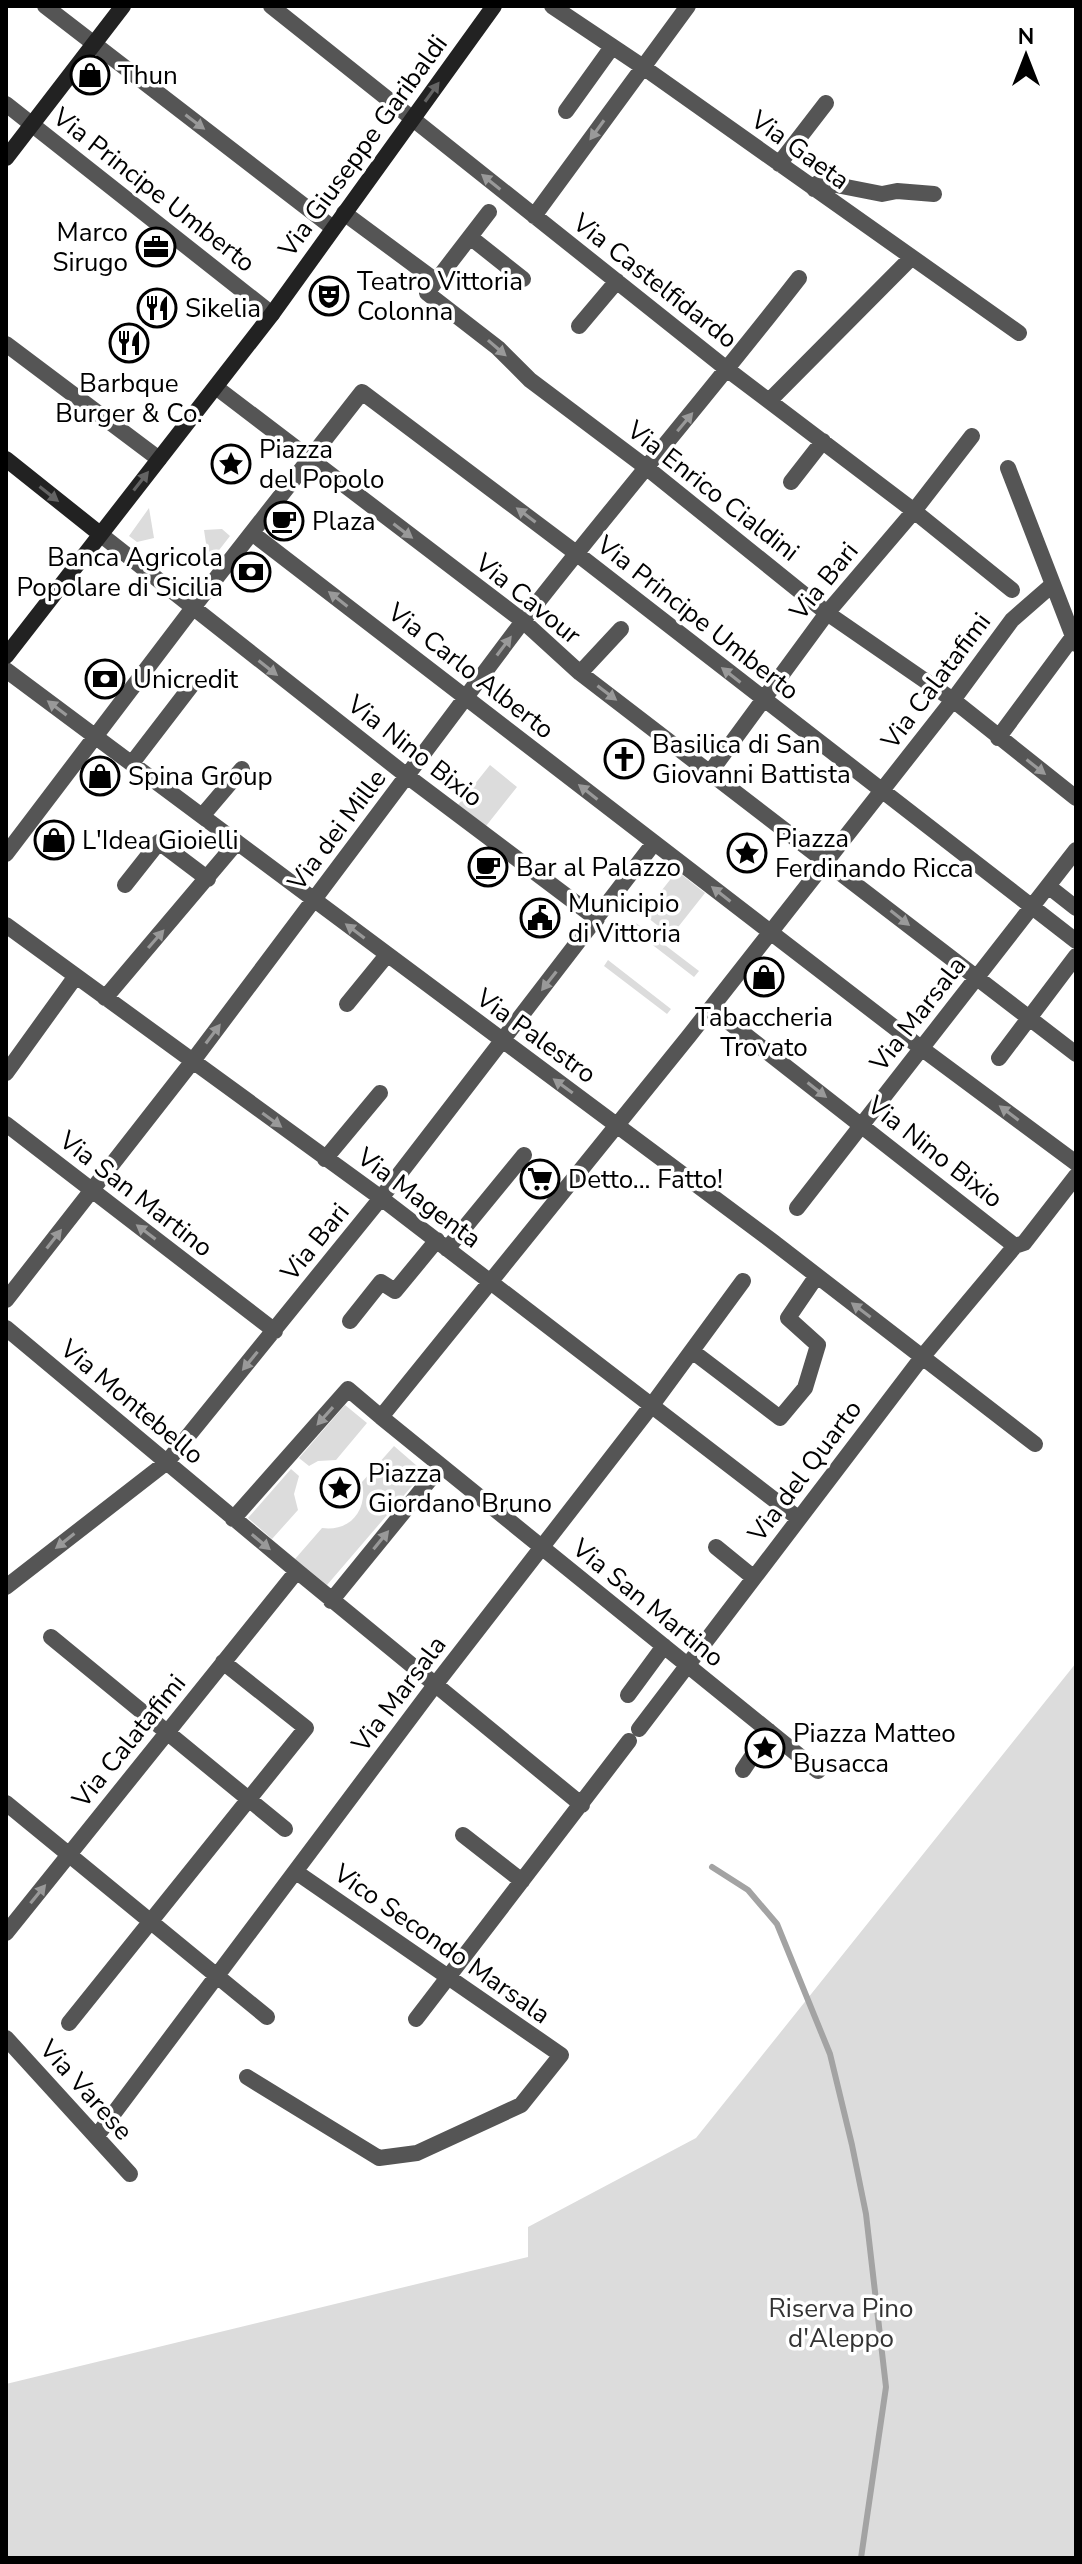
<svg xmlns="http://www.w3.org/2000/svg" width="1082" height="2564" viewBox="0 0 1082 2564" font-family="'Nunito Sans',sans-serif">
	<rect width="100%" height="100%" fill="#fff"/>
	<!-- green -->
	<path fill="#dcdcdc" d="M149 508 154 538 137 542 129 536Z
		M222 529 230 536 209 563 204 530Z
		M490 765 517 787 486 826 458 805Z
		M677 871 705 893 671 936 643 914Z
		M636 923 699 971 694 977 632 929Z
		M608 960 671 1009 667 1014 604 966Z
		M345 1405 367 1423 336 1460 318 1461 309 1466 299 1458Z
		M394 1446 424 1472 327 1585 295 1559 322 1528C351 1532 368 1509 362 1482Z
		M291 1469 299 1476 294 1494 298 1510 272 1539 248 1518Z
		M1076 1663V2558H6V2384L528 2257V2227L696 2138Z"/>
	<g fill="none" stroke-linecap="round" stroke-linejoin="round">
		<!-- stream -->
		<path stroke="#a3a3a3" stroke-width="6" d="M712 1867 748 1890 777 1924 830 2054 852 2145 866 2214 886 2387 861 2558"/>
		<!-- minor -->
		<path stroke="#555" stroke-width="16" d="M45 6 333 228
			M271 6 728 370 914 511 1012 590
			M552 6 643 67 1019 333
			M6 104 272 314
			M566 111 612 47
			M779 164 826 103
			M814 189 818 183H826L882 194 897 191 934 194
			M344 213 436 281 427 293 498 348 530 380 647 468 827 613 953 700 1076 798
			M534 216 688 6
			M470 237 523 279
			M436 281 489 212
			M579 326 617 281
			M6 344 159 459
			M217 388 523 621 580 673 1076 1054
			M770 400 911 258
			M1008 468 1076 644
			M791 482 823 441
			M252 533 921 1048 1076 1163
			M100 534 407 776 597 919
			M6 670 772 1241 1035 1444
			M580 673 621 629
			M998 738 1072 638
			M132 763 195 681
			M711 771 827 613 914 511 972 436
			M202 816 242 769
			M6 854 192 609 362 392 576 553 1076 941
			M125 885 159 842 208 879
			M1048 886 1076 908
			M6 925 381 1198 798 1518
			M105 998 237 842
			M347 1004 387 955
			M711 1008 1015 1246
			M999 1058 1076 956
			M6 1073 76 976
			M6 1124 275 1331
			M325 1159 380 1093
			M797 1208 1076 850
			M447 1249 524 1155
			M6 1300 192 1062 523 621C613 505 709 394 799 278
			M350 1321 381 1282 395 1291 437 1240
			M6 1328 297 1571
			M692 1351 780 1418 805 1388 818 1345 788 1318 816 1277
			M233 1519 348 1389 381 1417
			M716 1547 754 1578
			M6 1587 167 1462 381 1198 654 843
			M331 1601 441 1466
			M51 1637 285 1829
			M628 1695 664 1646
			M639 1729 923 1356 1015 1246 1024 1243 1076 1176
			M743 1770 769 1731
			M818 1771 381 1417 689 1036 953 700 1012 620 1052 585
			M6 1803 267 2017
			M463 1835 522 1881
			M6 1933 297 1571 582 1805
			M416 2019 629 1741
			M69 2023 306 1728 223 1662
			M6 2038 130 2174
			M247 2077 379 2158 417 2153 521 2105 561 2055 296 1872
			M96 2137 435 1685 652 1405 743 1281"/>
		<!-- secondary -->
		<path stroke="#222" stroke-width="16" d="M6 158 123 6
			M6 459 100 534
			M6 656 272 314 494 6"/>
	</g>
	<!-- one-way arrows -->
	<defs><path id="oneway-solid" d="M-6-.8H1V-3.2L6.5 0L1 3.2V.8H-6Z" transform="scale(2)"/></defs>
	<g fill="#646464">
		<use href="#oneway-solid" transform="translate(432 92) rotate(-54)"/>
		<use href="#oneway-solid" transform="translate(141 481) rotate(-52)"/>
		<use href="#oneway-solid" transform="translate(49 494) rotate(38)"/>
	</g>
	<g fill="#999">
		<use href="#oneway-solid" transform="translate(195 122) rotate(37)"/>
		<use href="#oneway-solid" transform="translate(597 130) rotate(126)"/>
		<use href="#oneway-solid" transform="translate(491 182) rotate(-141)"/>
		<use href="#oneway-solid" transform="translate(497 348) rotate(41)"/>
		<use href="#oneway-solid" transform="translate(685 422) rotate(-50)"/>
		<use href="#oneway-solid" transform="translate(526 515) rotate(-143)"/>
		<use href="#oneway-solid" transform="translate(403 531) rotate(37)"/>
		<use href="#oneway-solid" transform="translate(338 599) rotate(-142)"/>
		<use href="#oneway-solid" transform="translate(504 646) rotate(-53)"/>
		<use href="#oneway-solid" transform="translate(268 668) rotate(38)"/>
		<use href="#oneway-solid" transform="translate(731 675) rotate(-142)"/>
		<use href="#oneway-solid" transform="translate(607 693) rotate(37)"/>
		<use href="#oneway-solid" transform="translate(57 708) rotate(-143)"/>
		<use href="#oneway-solid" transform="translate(1036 767) rotate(38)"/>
		<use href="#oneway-solid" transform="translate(588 792) rotate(-142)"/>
		<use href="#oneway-solid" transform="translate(721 894) rotate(-142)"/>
		<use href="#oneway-solid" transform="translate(900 918) rotate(38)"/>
		<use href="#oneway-solid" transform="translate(355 931) rotate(-143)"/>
		<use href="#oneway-solid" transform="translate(156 939) rotate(-49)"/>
		<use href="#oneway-solid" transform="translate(549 981) rotate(128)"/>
		<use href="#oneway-solid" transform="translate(213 1034) rotate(-53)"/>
		<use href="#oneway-solid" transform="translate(563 1086) rotate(-144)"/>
		<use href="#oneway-solid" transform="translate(817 1090) rotate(38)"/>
		<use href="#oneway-solid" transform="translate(1009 1113) rotate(-143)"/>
		<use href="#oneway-solid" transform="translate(272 1120) rotate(36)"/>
		<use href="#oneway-solid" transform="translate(146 1232) rotate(-143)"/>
		<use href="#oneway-solid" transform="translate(54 1239) rotate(-52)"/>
		<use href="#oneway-solid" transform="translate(861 1310) rotate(-143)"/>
		<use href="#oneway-solid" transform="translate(250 1361) rotate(129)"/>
		<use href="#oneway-solid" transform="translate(325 1416) rotate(132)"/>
		<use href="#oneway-solid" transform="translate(381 1540) rotate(-51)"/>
		<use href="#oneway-solid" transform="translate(65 1541) rotate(142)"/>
		<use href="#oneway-solid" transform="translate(261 1542) rotate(40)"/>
		<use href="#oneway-solid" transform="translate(38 1894) rotate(-51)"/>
	</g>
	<!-- icons -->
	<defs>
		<symbol id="shop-ring" viewBox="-11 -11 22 22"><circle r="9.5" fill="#fff" stroke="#000" stroke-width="1.5"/><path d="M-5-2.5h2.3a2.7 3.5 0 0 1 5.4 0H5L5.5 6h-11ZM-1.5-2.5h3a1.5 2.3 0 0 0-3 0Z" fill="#000"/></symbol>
		<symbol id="office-ring" viewBox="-11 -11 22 22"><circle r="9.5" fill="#fff" stroke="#000" stroke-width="1.5"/><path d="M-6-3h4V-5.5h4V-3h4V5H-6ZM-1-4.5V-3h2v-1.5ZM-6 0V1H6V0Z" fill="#000"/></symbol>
		<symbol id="theatre-ring" viewBox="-11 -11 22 22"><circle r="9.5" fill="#fff" stroke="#000" stroke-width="1.5"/><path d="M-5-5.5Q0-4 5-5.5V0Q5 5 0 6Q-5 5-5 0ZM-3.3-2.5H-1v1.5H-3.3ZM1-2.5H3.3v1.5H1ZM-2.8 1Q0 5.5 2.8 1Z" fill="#000"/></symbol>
		<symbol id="restaurant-ring" viewBox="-11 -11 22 22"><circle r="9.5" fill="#fff" stroke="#000" stroke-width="1.5"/><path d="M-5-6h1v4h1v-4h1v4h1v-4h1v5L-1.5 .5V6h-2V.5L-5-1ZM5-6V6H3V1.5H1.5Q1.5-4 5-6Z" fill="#000"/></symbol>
		<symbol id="sight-ring" viewBox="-11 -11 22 22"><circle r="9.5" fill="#fff" stroke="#000" stroke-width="1.5"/><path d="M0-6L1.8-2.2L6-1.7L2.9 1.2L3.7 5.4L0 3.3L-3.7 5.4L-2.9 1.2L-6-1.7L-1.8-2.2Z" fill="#000"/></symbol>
		<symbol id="cafe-ring" viewBox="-11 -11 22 22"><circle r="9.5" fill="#fff" stroke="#000" stroke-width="1.5"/><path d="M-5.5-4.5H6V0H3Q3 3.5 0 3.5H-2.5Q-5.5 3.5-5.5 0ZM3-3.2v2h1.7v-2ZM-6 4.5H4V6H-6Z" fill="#000"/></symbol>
		<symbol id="bank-ring" viewBox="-11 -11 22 22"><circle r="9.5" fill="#fff" stroke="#000" stroke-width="1.5"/><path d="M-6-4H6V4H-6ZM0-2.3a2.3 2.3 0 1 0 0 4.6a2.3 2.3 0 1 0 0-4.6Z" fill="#000"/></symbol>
		<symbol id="church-ring" viewBox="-11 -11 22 22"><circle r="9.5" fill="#fff" stroke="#000" stroke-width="1.5"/><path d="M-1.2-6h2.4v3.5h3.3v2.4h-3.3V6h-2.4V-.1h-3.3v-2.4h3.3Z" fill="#000"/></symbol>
		<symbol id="civic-ring" viewBox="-11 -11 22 22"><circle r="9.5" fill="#fff" stroke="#000" stroke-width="1.5"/><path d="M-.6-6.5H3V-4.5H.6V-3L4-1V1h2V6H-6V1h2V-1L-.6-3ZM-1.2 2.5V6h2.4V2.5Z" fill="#000"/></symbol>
		<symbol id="supermarket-ring" viewBox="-11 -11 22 22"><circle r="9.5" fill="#fff" stroke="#000" stroke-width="1.5"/><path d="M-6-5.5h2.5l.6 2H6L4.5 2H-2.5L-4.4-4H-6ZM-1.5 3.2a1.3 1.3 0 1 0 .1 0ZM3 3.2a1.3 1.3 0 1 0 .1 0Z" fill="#000"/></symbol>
	</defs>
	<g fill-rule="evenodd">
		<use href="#shop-ring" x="68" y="53" width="44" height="44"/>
		<use href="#office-ring" x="134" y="225" width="44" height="44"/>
		<use href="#theatre-ring" x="307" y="274" width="44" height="44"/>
		<use href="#restaurant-ring" x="135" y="286" width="44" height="44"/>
		<use href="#restaurant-ring" x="107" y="321" width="44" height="44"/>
		<use href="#sight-ring" x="209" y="442" width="44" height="44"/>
		<use href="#cafe-ring" x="262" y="499" width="44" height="44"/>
		<use href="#bank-ring" x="229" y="550" width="44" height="44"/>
		<use href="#bank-ring" x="83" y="657" width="44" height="44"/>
		<use href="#church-ring" x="602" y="737" width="44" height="44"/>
		<use href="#shop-ring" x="78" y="754" width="44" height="44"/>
		<use href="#shop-ring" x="32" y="818" width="44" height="44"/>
		<use href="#sight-ring" x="725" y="831" width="44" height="44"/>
		<use href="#cafe-ring" x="466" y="845" width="44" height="44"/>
		<use href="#civic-ring" x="518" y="896" width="44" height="44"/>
		<use href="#shop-ring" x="742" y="955" width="44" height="44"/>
		<use href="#supermarket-ring" x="518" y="1157" width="44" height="44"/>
		<use href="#sight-ring" x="318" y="1466" width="44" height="44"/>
		<use href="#sight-ring" x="743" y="1726" width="44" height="44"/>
	</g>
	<g text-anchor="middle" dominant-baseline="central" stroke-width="7" stroke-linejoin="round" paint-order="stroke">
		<!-- poi labels -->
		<g font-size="26" fill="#000" stroke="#fff" text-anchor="start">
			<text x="118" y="75">Thun</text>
			<text x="128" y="232" text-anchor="end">Marco<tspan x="128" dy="30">Sirugo</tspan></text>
			<text x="357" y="281">Teatro Vittoria<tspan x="357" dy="30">Colonna</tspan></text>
			<text x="185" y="308">Sikelia</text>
			<text x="129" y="383" text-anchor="middle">Barbque<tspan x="129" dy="30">Burger &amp; Co.</tspan></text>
			<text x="259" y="449">Piazza<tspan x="259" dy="30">del Popolo</tspan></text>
			<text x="312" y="521">Plaza</text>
			<text x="223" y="557" text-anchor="end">Banca Agricola<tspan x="223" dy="30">Popolare di Sicilia</tspan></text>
			<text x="133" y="679">Unicredit</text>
			<text x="652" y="744">Basilica di San<tspan x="652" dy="30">Giovanni Battista</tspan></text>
			<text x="128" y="776">Spina Group</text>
			<text x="775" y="838">Piazza<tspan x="775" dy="30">Ferdinando Ricca</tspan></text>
			<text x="82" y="840">L'Idea Gioielli</text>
			<text x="516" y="867">Bar al Palazzo</text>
			<text x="568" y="903">Municipio<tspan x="568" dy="30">di Vittoria</tspan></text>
			<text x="764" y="1017" text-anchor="middle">Tabaccheria<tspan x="764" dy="30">Trovato</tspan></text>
			<text x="568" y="1179">Detto... Fatto!</text>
			<text x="368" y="1473">Piazza<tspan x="368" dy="30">Giordano Bruno</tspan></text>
			<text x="793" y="1733">Piazza Matteo<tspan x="793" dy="30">Busacca</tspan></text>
		</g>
		<!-- street labels -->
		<g font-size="26" fill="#000" stroke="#fff">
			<text transform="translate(363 146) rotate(-54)">Via Giuseppe Garibaldi</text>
			<text transform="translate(800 150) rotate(36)">Via Gaeta</text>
			<text transform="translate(154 190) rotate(38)">Via Principe Umberto</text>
			<text transform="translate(655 281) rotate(38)">Via Castelfidardo</text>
			<text transform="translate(713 491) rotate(38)">Via Enrico Cialdini</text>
			<text transform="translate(824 581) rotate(-51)">Via Bari</text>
			<text transform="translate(528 599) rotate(39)">Via Cavour</text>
			<text transform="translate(698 618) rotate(38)">Via Principe Umberto</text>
			<text transform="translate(471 671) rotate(38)">Via Carlo Alberto</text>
			<text transform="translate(936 681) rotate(-53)">Via Calatafimi</text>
			<text transform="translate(415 751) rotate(38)">Via Nino Bixio</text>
			<text transform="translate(337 830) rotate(-53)">Via dei Mille</text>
			<text transform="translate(918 1014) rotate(-52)">Via Marsala</text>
			<text transform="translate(536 1036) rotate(36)">Via Palestro</text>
			<text transform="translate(935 1152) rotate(38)">Via Nino Bixio</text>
			<text transform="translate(136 1194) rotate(38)">Via San Martino</text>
			<text transform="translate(419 1198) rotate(37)">Via Magenta</text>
			<text transform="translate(315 1242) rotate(-51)">Via Bari</text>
			<text transform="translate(132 1402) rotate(40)">Via Montebello</text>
			<text transform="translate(805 1471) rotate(-53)">Via del Quarto</text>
			<text transform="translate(648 1603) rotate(39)">Via San Martino</text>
			<text transform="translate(399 1694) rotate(-53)">Via Marsala</text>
			<text transform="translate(129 1741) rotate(-51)">Via Calatafimi</text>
			<text transform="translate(442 1944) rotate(35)">Vico Secondo Marsala</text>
			<text transform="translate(86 2090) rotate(48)">Via Varese</text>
		</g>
		<!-- park labels -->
		<g font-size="26" fill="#333" stroke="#fff">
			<text x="841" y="2308">Riserva Pino<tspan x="841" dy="30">d'Aleppo</tspan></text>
		</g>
	</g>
	<!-- border -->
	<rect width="1082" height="2564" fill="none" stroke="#000000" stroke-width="16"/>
	<!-- north arrow -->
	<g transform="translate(1026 56)" stroke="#ffffff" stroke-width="6" paint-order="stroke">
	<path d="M0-6L14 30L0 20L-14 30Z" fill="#000000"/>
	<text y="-12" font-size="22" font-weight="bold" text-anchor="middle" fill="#000000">N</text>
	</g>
</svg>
